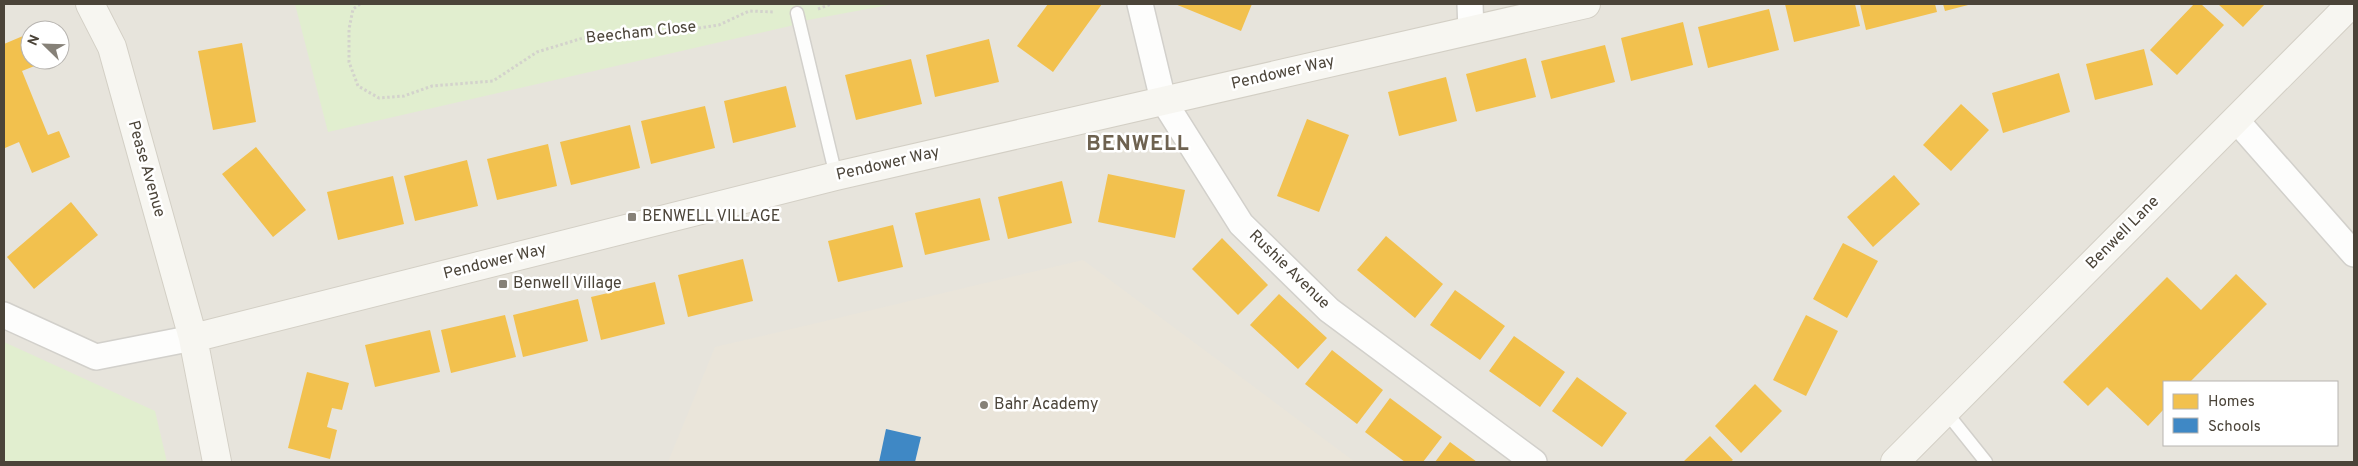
<svg xmlns="http://www.w3.org/2000/svg" width="2358" height="466" viewBox="0 0 2358 466" font-family="Overpass,sans-serif">
	<rect width="100%" height="100%" fill="#f4f2ee"/>
	<!-- residential -->
	<path fill="#e7e4dc" fill-rule="evenodd" d="M4 4H2354V462H4ZM30 30H60V60H30ZM2164 382H2337V445H2164Z"/>
	<!-- education -->
	<path fill="#eae5da" d="M1083 260 1355 462H668L715 347Z"/>
	<!-- green -->
	<path fill="#e1eecf" d="M295 4H894L808 20 790 26 328 132Z
		M4 342 155 411 167 462H4Z"/>
	<!-- homes -->
	<path fill="#f2c14e" d="M1048 4H1102L1053 72 1017 46Z
		M1175 4H1252L1241 31Z
		M1785 4H1855L1860 26 1794 42Z
		M1860 4H1935L1937 12 1866 30Z
		M1943 4H1972L1945 11Z
		M2194 4H2201L2224 25 2177 75 2150 50Z
		M2218 4H2265L2243 27Z
		M1769 9 1779 50 1708 68 1698 27Z
		M1683 22 1693 65 1631 81 1621 38Z
		M30 33V60H41L42 63 22 71 48 135 59 131 70 157 32 173 19 142 5 148 4 145V44Z
		M989 39 999 82 935 97 926 55Z
		M242 43 256 122 213 130 198 51Z
		M1605 45 1615 82 1551 99 1541 61Z
		M2144 49 2153 85 2095 100 2086 64Z
		M1526 58 1536 97 1476 112 1466 74Z
		M911 59 922 104 856 120 845 75Z
		M2059 73 2070 112 2003 133 1992 93Z
		M1446 77 1457 121 1399 136 1388 92Z
		M786 86 796 127 733 143 724 101Z
		M1961 104 1989 130 1951 171 1923 145Z
		M705 106 715 148 651 164 641 121Z
		M1307 119 1349 135 1319 212 1277 196Z
		M630 125 640 168 571 185 560 142Z
		M548 144 557 186 497 200 487 159Z
		M256 147 306 210 273 237 222 174Z
		M467 160 478 206 415 221 404 176Z
		M1108 174 1185 190 1175 238 1098 222Z
		M1894 175 1920 204 1873 247 1847 217Z
		M393 176 404 224 338 240 327 192Z
		M1062 181 1072 223 1008 239 998 197Z
		M980 198 990 240 925 255 915 213Z
		M71 202 98 235 34 289 7 257Z
		M893 225 903 267 838 282 828 241Z
		M1386 236 1443 284 1415 318 1357 270Z
		M1222 238 1268 285 1238 315 1192 269Z
		M1843 243 1878 261 1847 318 1813 299Z
		M743 259 753 301 688 317 678 275Z
		M2236 274 2267 304 2190 382H2164V409L2148 426 2107 387 2088 406 2063 382 2167 277 2201 310Z
		M655 282 665 324 601 340 591 297Z
		M1455 290 1505 326 1480 360 1430 325Z
		M1279 294 1327 338 1298 369 1250 325Z
		M578 299 588 341 523 357 513 315Z
		M505 315 516 357 451 373 441 330Z
		M1806 315 1838 331 1806 396 1773 380Z
		M430 330 440 372 375 387 365 345Z
		M1514 336 1565 372 1540 407 1489 371Z
		M1332 350 1383 390 1357 424 1305 384Z
		M307 372 349 383 342 410 332 408 327 427 337 430 330 459 288 448Z
		M1577 377 1627 413 1602 447 1552 411Z
		M1755 384 1782 411 1741 453 1715 426Z
		M1390 398 1442 437 1423 462H1405L1365 432Z
		M1710 436 1733 460 1730 462H1683Z
		M1450 442 1477 462H1435Z"/>
	<!-- schools -->
	<path fill="#3f88c5" d="M886 429 921 437 915 462H879Z"/>
	<g fill="none" stroke-linecap="round" stroke-linejoin="round">
		<defs>
			<path id="lane" d="M797 13 836 176
				M1946 412 1986 462"/>
			<path id="street" d="M1140 4 1163 100 1241 224 1329 310 1534 462
				M1470 4 1471 30
				M2236 120 2354 254
				M4 315 96 357 193 338"/>
			<path id="secondary" d="M90 4 112 47 193 338 217 462
				M193 338 836 176 1586 4
				M1895 462 2351 4"/>
		</defs>
		<!-- lane casing -->
		<use href="#lane" stroke="#d2d0cb" stroke-width="15"/>
		<!-- street casing -->
		<use href="#street" stroke="#d2d0cb" stroke-width="28"/>
		<!-- secondary casing -->
		<use href="#secondary" stroke="#d3cfc5" stroke-width="30"/>
		<!-- path -->
		<path stroke="#d3d2cc" stroke-width="3" stroke-dasharray="2.5 2.5" stroke-linecap="butt" d="M360 4 353 9 349 29V62L358 86 379 98 404 96 432 86 493 81 537 52 593 35 673 32 719 25 749 11 775 12
			M818 9 831 4"/>
		<!-- lane -->
		<use href="#lane" stroke="#fdfdfc" stroke-width="12"/>
		<!-- street -->
		<use href="#street" stroke="#fdfdfc" stroke-width="25"/>
		<!-- secondary -->
		<use href="#secondary" stroke="#f7f6f1" stroke-width="28"/>
	</g>
	<!-- markers -->
	<g fill="#868178" stroke="#fff" stroke-width="2">
		<rect x="627" y="212" width="10" height="10" rx="2.5"/>
		<rect x="498" y="279" width="10" height="10" rx="2.5"/>
		<circle cx="984" cy="405" r="5"/>
	</g>
	<g text-anchor="middle" dominant-baseline="central" stroke-width="5" stroke-linejoin="round" paint-order="stroke">
		<!-- street labels -->
		<g font-size="16" fill="#4b4439" stroke="#fff">
			<text transform="translate(641 33) rotate(-6)">Beecham Close</text>
			<text transform="translate(1283 73) rotate(-13)">Pendower Way</text>
			<text transform="translate(888 164) rotate(-13)">Pendower Way</text>
			<text transform="translate(146 169) rotate(74)">Pease Avenue</text>
			<text transform="translate(2123 233) rotate(-45)">Benwell Lane</text>
			<text transform="translate(495 262) rotate(-14)">Pendower Way</text>
			<text transform="translate(1289 270) rotate(44)">Rushie Avenue</text>
		</g>
		<!-- poi labels -->
		<g font-size="16" fill="#4b4439" stroke="#fff" text-anchor="start">
			<text x="642" y="217">BENWELL VILLAGE</text>
			<text x="513" y="284">Benwell Village</text>
			<text x="994" y="405">Bahr Academy</text>
		</g>
		<!-- district labels -->
		<g font-size="21" font-weight="bold" letter-spacing="1" fill="#6e6250" stroke="#fff">
			<text x="1138" y="144">BENWELL</text>
		</g>
	</g>
	<!-- border -->
	<rect width="2358" height="466" fill="none" stroke="#4b4439" stroke-width="10"/>
	<!-- legend -->
	<rect x="2163" y="381" width="175" height="65" fill="#ffffff" stroke="#b7b4b0"/>
	<rect x="2173" y="394" width="25" height="15" fill="#f2c14e" stroke="#b7b4b0"/>
	<text x="2208" y="406" font-size="15" fill="#4b4439">Homes</text>
	<rect x="2173" y="418" width="25" height="15" fill="#3f88c5" stroke="#b7b4b0"/>
	<text x="2208" y="431" font-size="15" fill="#4b4439">Schools</text>
	<!-- north arrow -->
	<g transform="translate(45 45) rotate(293)"><circle r="24" fill="#ffffff" stroke="#b7b4b0"/>
	<path d="M0-4L9 19L0 12L-9 19Z" fill="#868178"/>
	<text y="-8" font-size="14" font-weight="bold" text-anchor="middle" fill="#4b4439">N</text>
	</g>
</svg>
